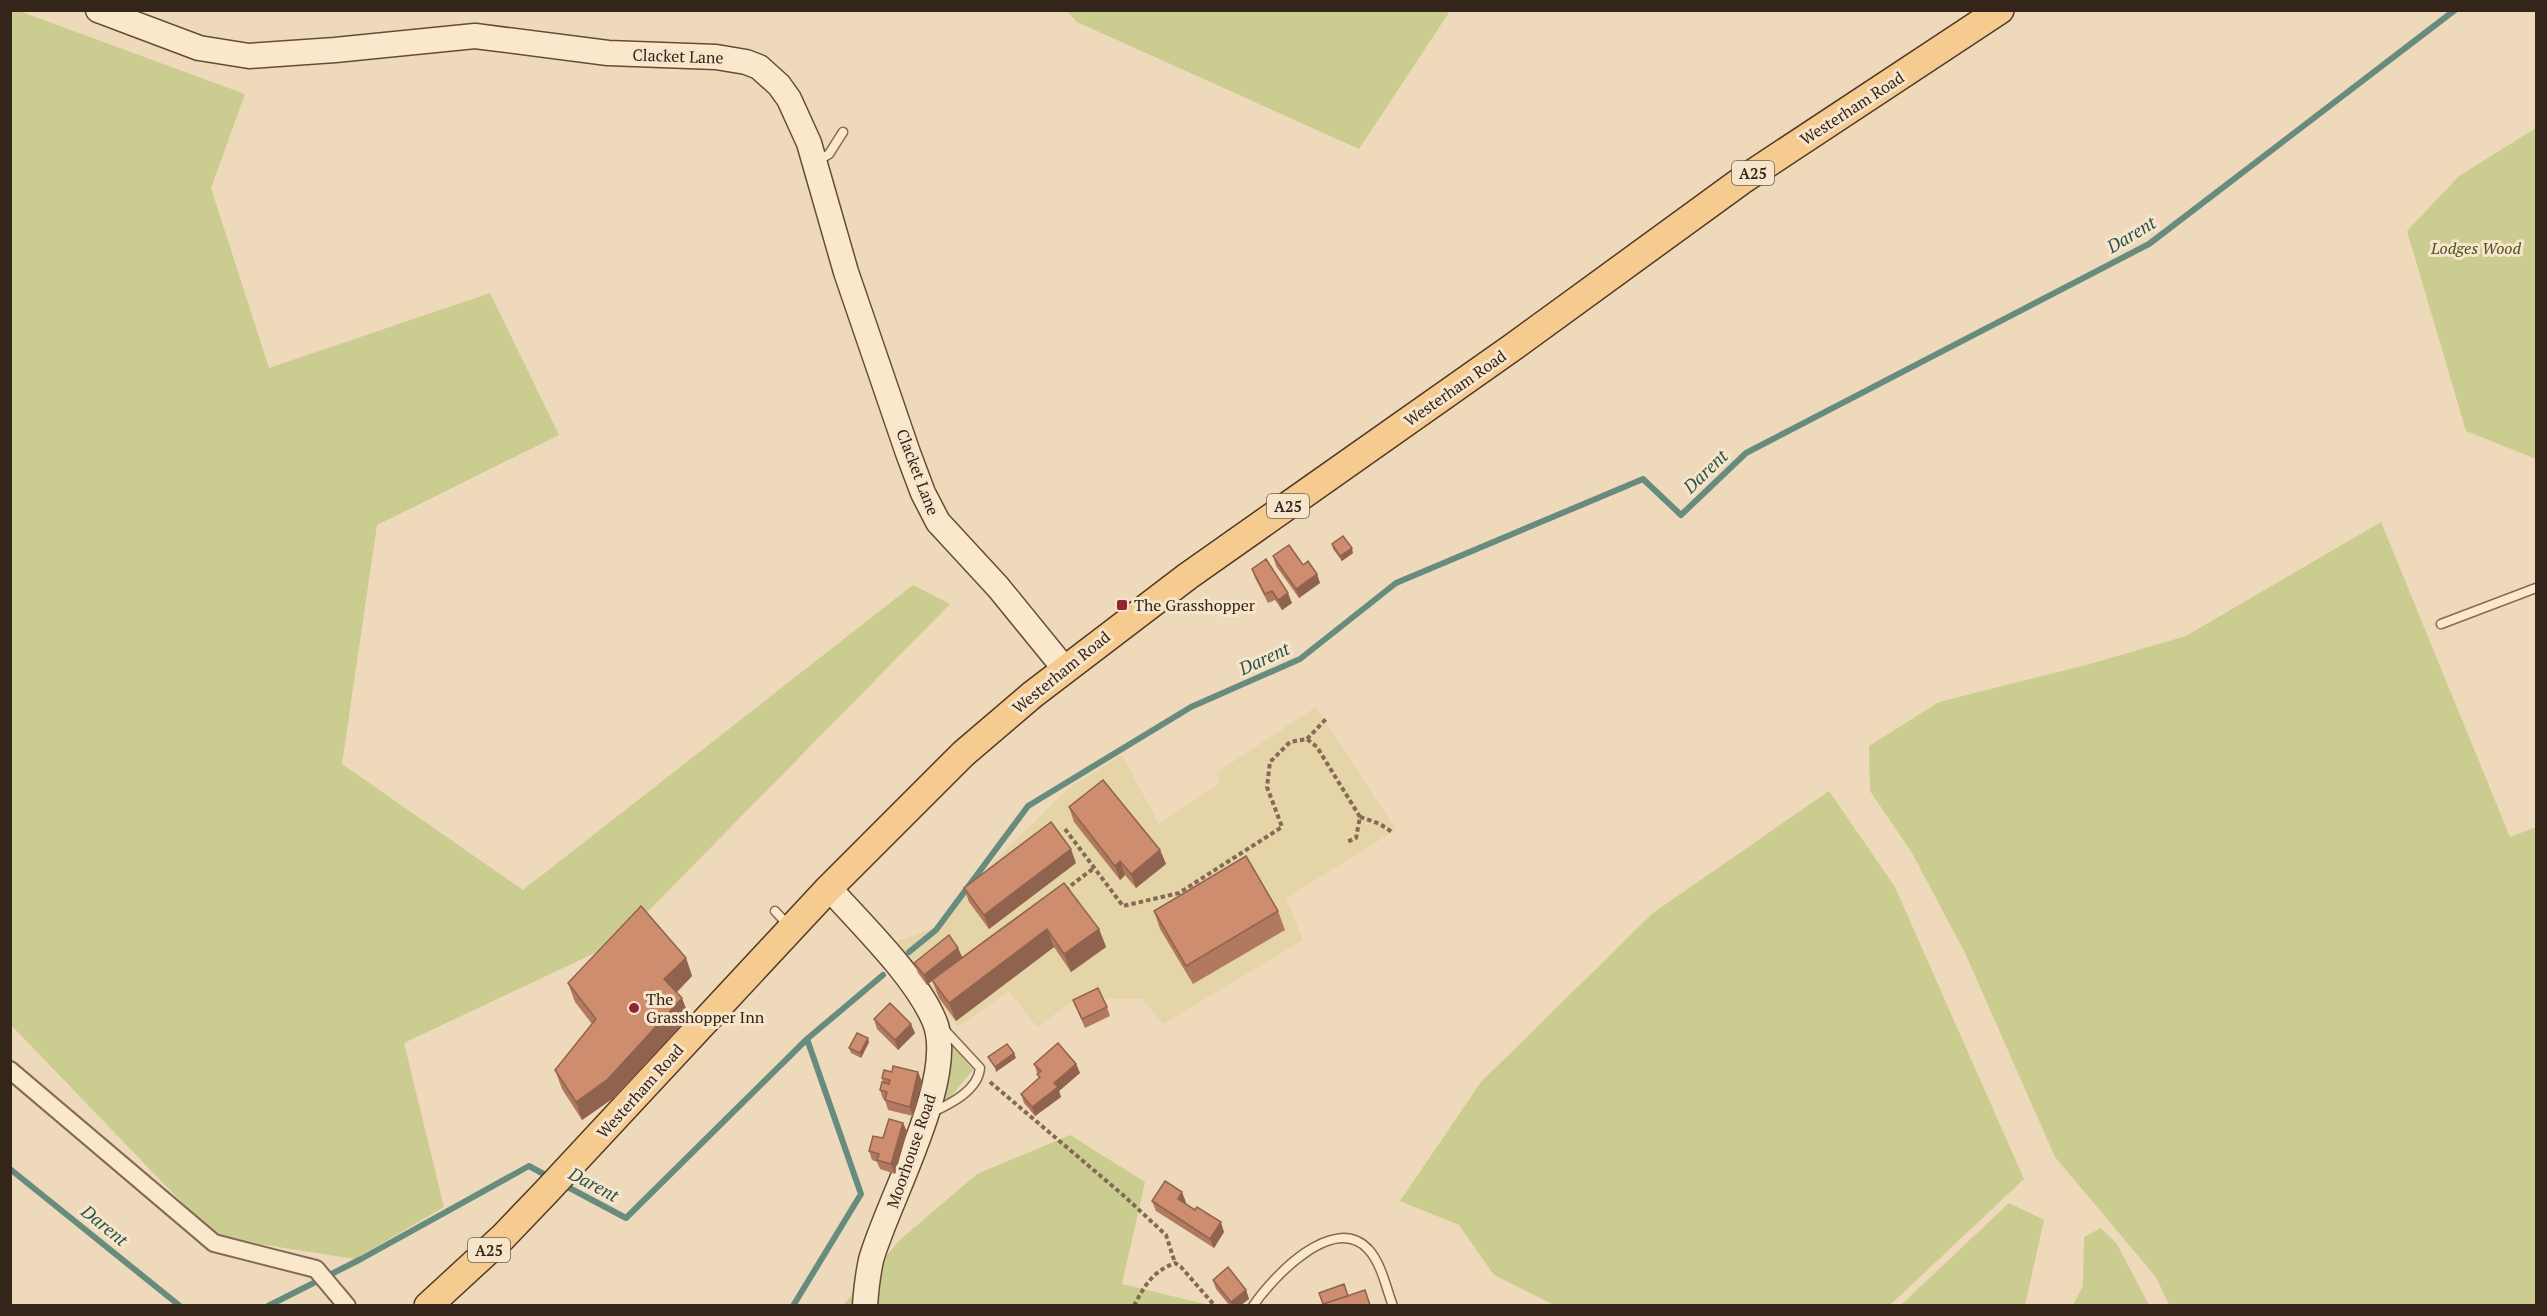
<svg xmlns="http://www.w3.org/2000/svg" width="2547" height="1316" viewBox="0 0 2547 1316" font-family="'PT Serif',serif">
	<rect width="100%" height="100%" fill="#eedaba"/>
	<!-- farmland -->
	<path fill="#e4d4a8" d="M1316 707 1396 830 1286 898 1303 940 1163 1024 1142 999 1102 998 1075 1000 1037 1027 1009 991 958 1027 893 943 941 925 951 903 1069 788 1122 755 1159 824 1220 783 1216 773Z"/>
	<!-- green -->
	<path fill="#cbcc8f" d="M11 11H19L245 94 211 188 269 368 490 293 559 435 377 525 342 764 523 890 913 585 950 604 618 942 404 1043 444 1207 355 1259 215 1237 11 1025Z
		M1067 11H1450L1359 149 1077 22Z
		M2536 128V459L2466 431 2407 231 2459 176Z
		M2381 522 2510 837 2536 827V1305H2169L2156 1277 2055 1157 1965 953 1912 853 1870 791 1869 746 1939 702 2090 664 2186 636Z
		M1829 791 1895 887 2024 1179 1889 1306 1554 1305 1494 1275 1459 1225 1400 1201 1481 1082 1653 913Z
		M946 1038 973 1070 947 1101 942 1100Z
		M1070 1135 1145 1182 1122 1284 1209 1305 842 1306 902 1238 977 1174Z
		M2009 1203 2044 1220 2025 1305H1901Z
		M2101 1228 2117 1244 2149 1305H2073L2083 1286 2084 1237Z"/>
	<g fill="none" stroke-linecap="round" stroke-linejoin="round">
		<!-- stream -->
		<path stroke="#678c7f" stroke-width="6" d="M909 952 936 930 1028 806 1191 707 1300 659 1396 583 1643 479 1681 515 1746 453 2149 244 2455 10
			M10 1169 180 1306
			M562 1184 626 1218 807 1039 883 975
			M268 1306 361 1259 529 1166 551 1178
			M793 1306 861 1194 807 1039"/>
		<defs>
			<path id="lane" d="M816 162 829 154 843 132
				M2441 624 2536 588
				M775 911 789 926
				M933 1112C952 1103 978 1090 980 1068L942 1027
				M1253 1306C1272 1278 1334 1211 1369 1250 1382 1265 1386 1288 1393 1306"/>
			<path id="street" d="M10 1070 214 1243 316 1269 347 1306"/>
			<path id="secondary" d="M98 10 199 48 249 56 335 50 475 36 608 53 716 57 746 62 759 67 779 85 789 99 809 143 846 272 908 453 923 493 938 522 998 587 1064 668
				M829 888C862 925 915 976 934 1020 959 1076 887 1202 871 1260 868 1274 866 1291 865 1306"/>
			<path id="primary" d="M428 1306 503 1237 547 1191 829 888 963 754 1032 695 1188 576 1513 347 1741 181 2000 10"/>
		</defs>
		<!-- lane casing -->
		<use href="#lane" stroke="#856954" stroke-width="11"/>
		<!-- street casing -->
		<use href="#street" stroke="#856954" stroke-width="20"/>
		<!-- secondary casing -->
		<use href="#secondary" stroke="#674b38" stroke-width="27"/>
		<!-- primary casing -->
		<use href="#primary" stroke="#523829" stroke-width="30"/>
		<!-- path -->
		<path stroke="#856954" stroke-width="4" stroke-dasharray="4.5 3" stroke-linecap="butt" d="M1307 739 1327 718
			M1360 817 1380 824 1392 832
			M1065 829 1123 906 1179 893 1282 827 1267 787 1270 762 1290 742 1307 739 1317 747 1360 817 1356 838 1347 842
			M1065 890 1094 868
			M990 1082 1123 1195 1166 1235 1175 1263
			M1134 1306C1144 1286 1153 1271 1175 1263L1181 1267 1215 1306"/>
		<!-- lane -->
		<use href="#lane" stroke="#fae8cd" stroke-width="8"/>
		<!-- street -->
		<use href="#street" stroke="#fae8cd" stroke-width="16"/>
		<!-- secondary -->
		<use href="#secondary" stroke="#fae8cd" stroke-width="24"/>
		<!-- primary -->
		<use href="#primary" stroke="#f5cb8f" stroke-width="27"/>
	</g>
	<!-- wall -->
	<path fill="#b1795f" d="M1332 544 1353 553 1342 561 1333 549Z
		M1273 556 1303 565 1317 574 1320 583 1299 598 1276 566Z
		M1252 569 1292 603 1282 610 1275 600 1268 603 1255 578Z
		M1069 807 1160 850 1166 864 1136 888 1125 875 1120 880 1074 822Z
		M1076 863 989 929 969 902 964 888Z
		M1064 883 1099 929 1106 947 1071 972 1054 947 956 1021 939 998 932 980 927 985 918 973 914 963 958 948 962 957Z
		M1154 911H1278L1285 930 1193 984 1160 929Z
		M686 958 692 976 677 992 689 1016 615 1097 582 1120 562 1089 555 1070 592 1024 575 1002 568 983Z
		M1073 1000 1107 1007 1110 1016 1085 1028Z
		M874 1019 915 1033 898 1050 877 1029Z
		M869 1042 861 1058 851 1053 849 1048Z
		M1034 1064H1076L1080 1073 1059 1091 1061 1097 1035 1116 1024 1103 1021 1094 1039 1078Z
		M892 1072H918L922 1082 913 1116 888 1110 885 1100 883 1099 880 1090 883 1083 882 1078Z
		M903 1123 907 1132 895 1174 880 1169 877 1162 872 1160 869 1151Z
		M1152 1201 1186 1202 1185 1204 1224 1232 1214 1248 1156 1211Z
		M1213 1280 1246 1290 1249 1299 1241 1305H1229L1216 1289Z"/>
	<!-- shaded-wall -->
	<path fill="#90634e" d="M1352 548 1353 553 1342 561 1340 556Z
		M1317 574 1320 583 1299 598 1296 589Z
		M1288 593 1292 603 1282 610 1278 600Z
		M1071 849 1076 863 989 929 984 915Z
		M1160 850 1166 864 1136 888 1131 874Z
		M1120 861 1125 875 1120 880 1115 866Z
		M1047 929 1054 947 956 1021 949 1003Z
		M1099 929 1106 947 1071 972 1064 954Z
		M958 948 962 957 927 985 924 975Z
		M686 958 692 976 671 998 664 979Z
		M682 998 689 1016 615 1097 582 1120 576 1102Z
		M911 1024 915 1033 898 1050 895 1040Z
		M868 1038 869 1042 861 1058 860 1053Z
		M1014 1053 1016 1058 996 1072 995 1067Z
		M1076 1064 1080 1073 1059 1091 1061 1097 1035 1116 1032 1107 1054 1083Z
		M918 1072 922 1082 913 1116 910 1107Z
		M903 1123 907 1132 895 1174 891 1164Z
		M1182 1192 1186 1202 1181 1209 1178 1199Z
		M1221 1222 1224 1232 1214 1248 1210 1239Z
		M1246 1290 1249 1299 1241 1305H1232L1231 1302Z"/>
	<!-- building -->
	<path fill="#ce8d6f" stroke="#90634e" stroke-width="1.5" d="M1343 536 1352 548 1340 556 1332 544Z
		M1289 545 1303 565 1308 561 1317 574 1296 589 1273 556Z
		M1266 559 1288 593 1278 600 1272 591 1265 594 1252 569Z
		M1103 780 1160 850 1131 874 1120 861 1115 866 1069 807Z
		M1051 822 1071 849 984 915 964 888Z
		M1246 856 1278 911 1186 966 1154 911Z
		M1064 883 1099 929 1064 954 1047 929 949 1003 932 980Z
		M641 906 686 958 664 979 682 998 608 1079 576 1102 555 1070 596 1019 568 983Z
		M949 935 958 948 924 975 914 963Z
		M1098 988 1107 1007 1082 1019 1073 1000Z
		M890 1003 911 1024 895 1040 874 1019Z
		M857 1033 868 1038 860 1053 849 1048Z
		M1058 1043 1076 1064 1054 1083 1058 1087 1032 1107 1021 1094 1040 1077 1037 1074 1041 1071 1034 1064Z
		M1007 1044 1014 1053 995 1067 988 1057Z
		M893 1066 918 1072 910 1107 885 1100 887 1092 880 1090 882 1082 889 1084 890 1080 882 1078 884 1070 892 1072Z
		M889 1119 903 1123 891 1164 877 1160 879 1154 869 1151 873 1136 883 1138Z
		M1165 1181 1182 1192 1178 1199 1195 1210 1197 1207 1221 1222 1210 1239 1152 1201Z
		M1228 1267 1246 1290 1231 1302 1213 1280Z
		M1344 1284 1348 1296 1323 1304 1319 1293Z
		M1365 1290 1370 1305H1323V1304Z"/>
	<!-- markers -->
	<g fill="#962330" stroke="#f6e5ca" stroke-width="2">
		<rect x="1116" y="599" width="12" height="12" rx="3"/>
		<circle cx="634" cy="1008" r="6"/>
	</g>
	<g text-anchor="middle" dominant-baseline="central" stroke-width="6" stroke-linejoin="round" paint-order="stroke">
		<!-- shield labels -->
		<g fill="#f6e5ca" stroke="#6e5e4f" stroke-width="1.5">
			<rect x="1732" y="161" width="42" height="24" rx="4.5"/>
			<rect x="1267" y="494" width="42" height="24" rx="4.5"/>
			<rect x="468" y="1238" width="42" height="24" rx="4.5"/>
		</g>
		<g font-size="15" font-weight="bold" fill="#34241a">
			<text x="1753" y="173">A25</text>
			<text x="1288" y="506">A25</text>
			<text x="489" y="1250">A25</text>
		</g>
		<!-- street labels -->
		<g font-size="16" fill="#34241a" stroke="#f6e5ca">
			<text transform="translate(678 56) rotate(2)">Clacket Lane</text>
			<text transform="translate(1852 108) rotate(-33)">Westerham Road</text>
			<text transform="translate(1455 388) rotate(-35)">Westerham Road</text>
			<text transform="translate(918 472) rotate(69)">Clacket Lane</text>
			<text transform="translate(1061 672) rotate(-39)">Westerham Road</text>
			<text transform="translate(640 1091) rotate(-48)">Westerham Road</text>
			<text transform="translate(911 1151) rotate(-71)">Moorhouse Road</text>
		</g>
		<!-- park labels -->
		<g font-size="16" font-style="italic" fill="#4a5120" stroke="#f6e5ca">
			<text x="2476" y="248">Lodges Wood</text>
		</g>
		<!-- poi labels -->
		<g font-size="16" fill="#34241a" stroke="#f6e5ca" text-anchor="start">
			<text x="1134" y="605">The Grasshopper</text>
			<text x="646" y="999">The<tspan x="646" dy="18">Grasshopper Inn</tspan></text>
		</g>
		<!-- water labels -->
		<g font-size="18" font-style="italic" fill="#28544d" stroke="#f6e5ca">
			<text transform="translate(2131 234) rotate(-31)">Darent</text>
			<text transform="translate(1705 471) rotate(-44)">Darent</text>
			<text transform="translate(1264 658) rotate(-25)">Darent</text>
			<text transform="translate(594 1184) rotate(28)">Darent</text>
			<text transform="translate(105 1225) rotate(39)">Darent</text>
		</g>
	</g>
	<!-- border -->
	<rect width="2547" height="1316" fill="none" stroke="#34241a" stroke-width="24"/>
</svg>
